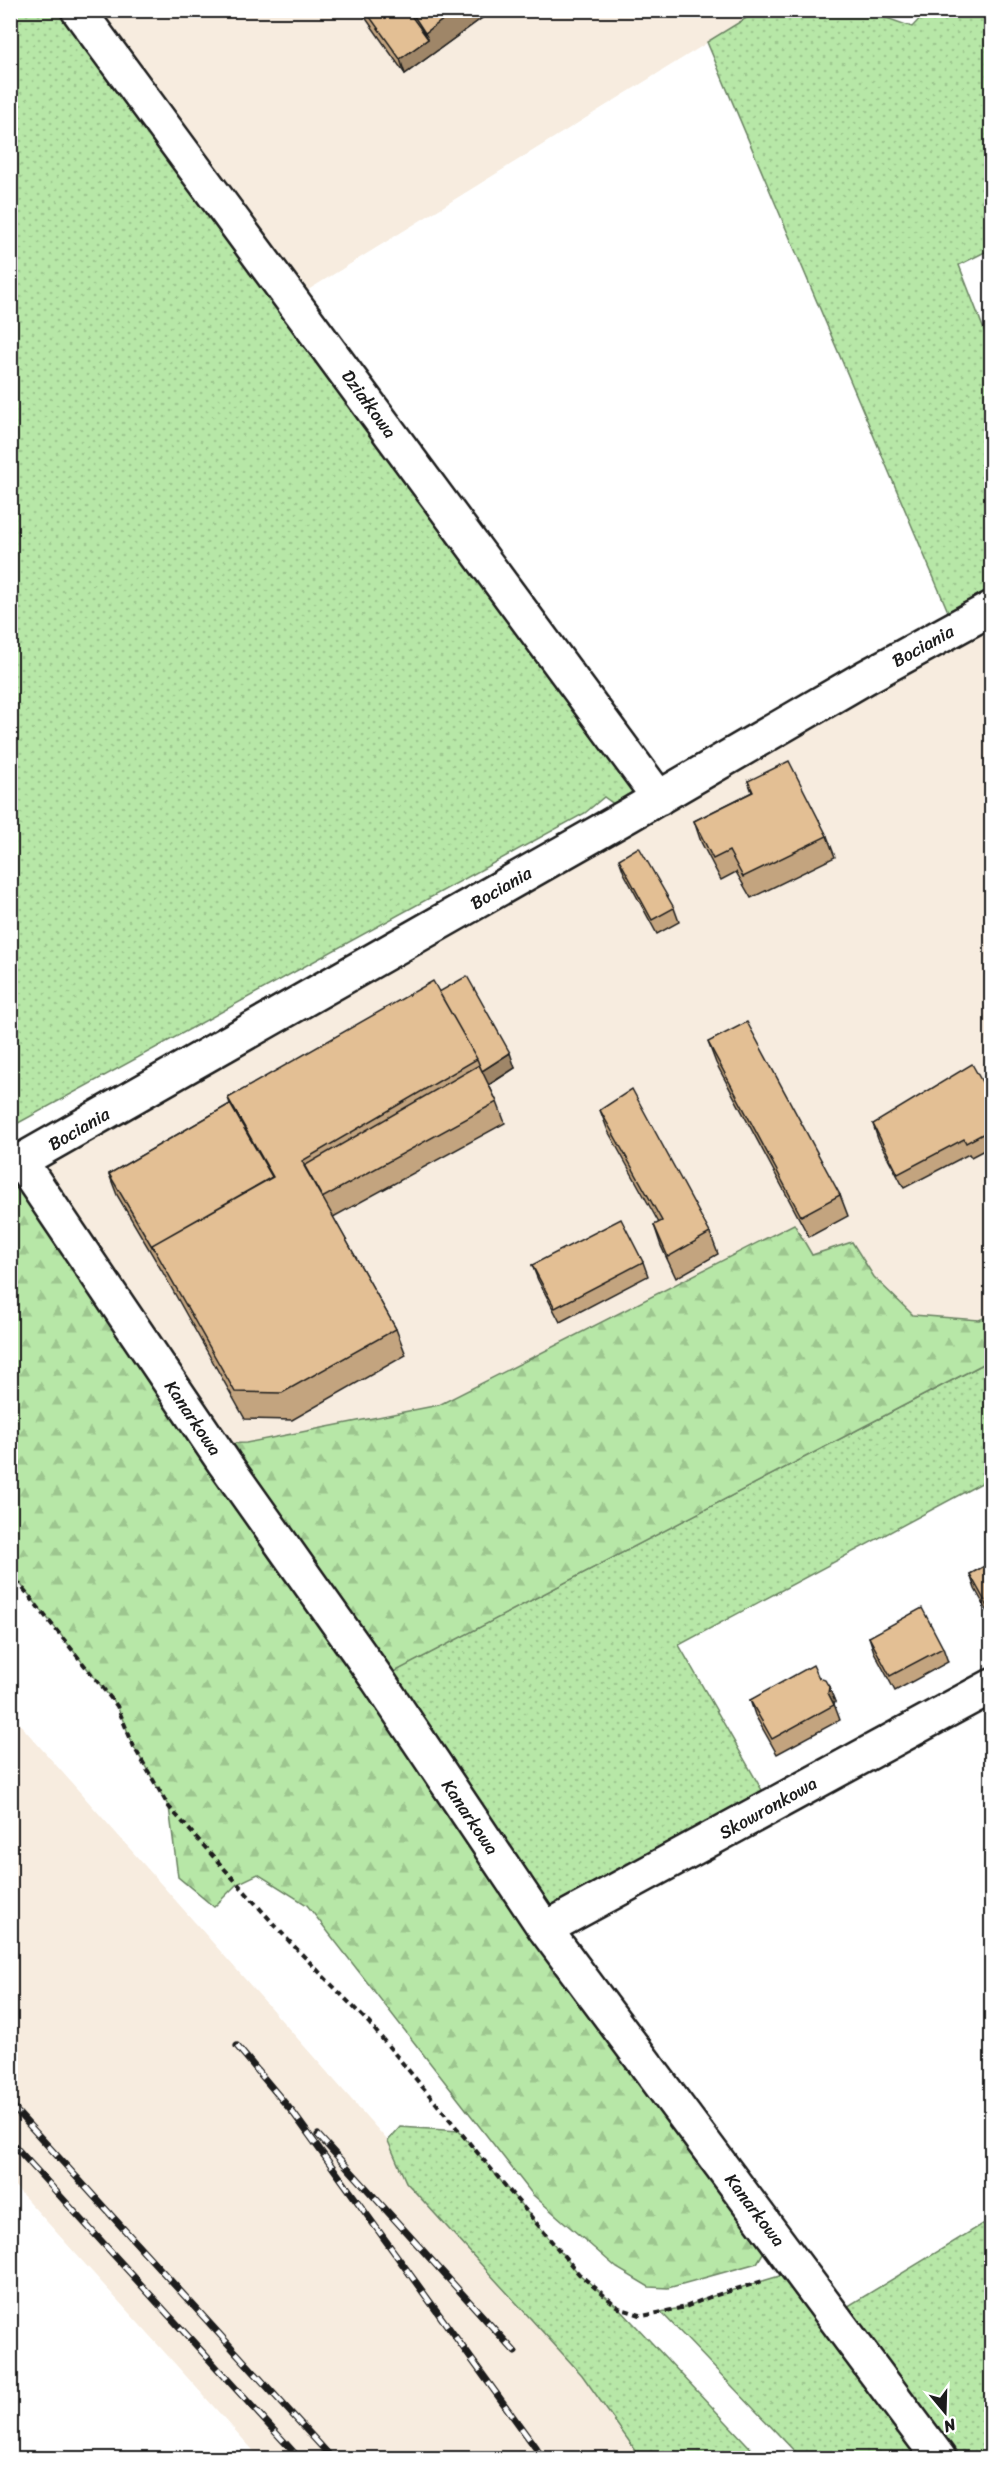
<svg xmlns="http://www.w3.org/2000/svg" width="1002" height="2469" viewBox="0 0 1002 2469" font-family="Sriracha,sans-serif">
	<defs>
		<pattern id="green-dots" width="8" height="8" patternUnits="userSpaceOnUse" patternTransform="scale(1.5)"><rect width="8" height="8" fill="#b7e7a7"/><path d="M2 2h.1M6 6h.1" fill="none" stroke="#9dc68f" stroke-width="1.8" stroke-linecap="round"/></pattern>
		<pattern id="forest-firs" width="22" height="20" patternUnits="userSpaceOnUse" patternTransform="scale(1.5)"><rect width="22" height="20" fill="#b7e7a7"/><path d="M5 1l3.5 6h-7zM16 11l3.5 6h-7z" fill="#9dc68f"/></pattern>
	</defs>
	<rect width="100%" height="100%" fill="#fff"/>
	<filter id="ink" filterUnits="userSpaceOnUse"><feTurbulence type="fractalNoise" baseFrequency=".0167" numOctaves="2"/><feDisplacementMap in="SourceGraphic" scale="12" xChannelSelector="R" yChannelSelector="G"/><feConvolveMatrix kernelMatrix="1 2 1 2 8 2 1 2 1" color-interpolation-filters="sRGB"/></filter>
	<g filter="url(#ink)">
		<!-- built -->
		<path fill="#f7ecdf" d="M724 10 749 17 292 300 78 11Z
			M991 608V1315L979 1320 912 1315 874 1277 852 1242 563 1392 225 1464 21 1162Z
			M10 1713 388 2141 406 2182 582 2375 641 2458H260L11 2182Z"/>
		<!-- green -->
		<path fill="url(#green-dots)" stroke="#6a8262" stroke-width="1.5" d="M987 10 991 12V249L959 265 991 348V608L955 628 707 42 748 17 724 11H867L912 27 927 11Z
			M11 11H78L659 798 629 815 604 797 585 813 11 1127Z
			M991 1360V1478L679 1645 771 1806 545 1929 378 1680Z
			M400 2127 459 2131 579 2274 619 2308 760 2458H641L582 2375 406 2182 388 2141Z
			M991 2219V2458H801L661 2312 685 2307 710 2297 799 2270 832 2316Z"/>
		<!-- forest -->
		<path fill="url(#forest-firs)" stroke="#6a8262" stroke-width="1.5" d="M10 1167 197 1445 246 1443 439 1405 794 1224 812 1255 852 1242 874 1277 913 1315 979 1320 991 1315V1360L379 1680 774 2235 757 2263 668 2288 649 2287 617 2268 533 2195 307 1905 258 1874 237 1884 214 1907 178 1877 169 1807 134 1747 117 1706 11 1572Z"/>
		<g fill="none" stroke-linecap="round" stroke-linejoin="round">
			<defs>
				<path id="minor" d="M78 10 659 798
					M21 1162 225 1464 378 1680 545 1929 939 2458
					M10 1167 629 815 866 677 992 608
					M545 1929 992 1686"/>
			</defs>
			<!-- minor casing -->
			<use href="#minor" stroke="#1c1c1c" stroke-width="38"/>
			<!-- path -->
			<path stroke="#1c1c1c" stroke-width="4" stroke-dasharray="6 4.5" stroke-linecap="butt" d="M10 1572 117 1706 134 1747 169 1807 289 1941 369 2023 579 2274 619 2308 643 2316 685 2307 710 2297 763 2281"/>
			<!-- minor -->
			<use href="#minor" stroke="#fff" stroke-width="33"/>
			<defs>
				<path id="rail" d="M237 2046 294 2114 543 2458
					M10 2104 332 2458
					M318 2135 515 2352
					M10 2141 299 2458"/>
			</defs>
			<!-- rail casing -->
			<use href="#rail" stroke="#1c1c1c" stroke-width="7"/>
			<!-- rail -->
			<use href="#rail" stroke="#fff" stroke-width="4.5" stroke-dasharray="14" stroke-linecap="butt"/>
		</g>
		<!-- wall -->
		<path fill="#c3a47f" stroke="#1c1c1c" stroke-width="1.5" d="M360 10H493L405 74Z
			M748 781 827 836 835 857 751 898 736 872 721 880 701 842 694 821 752 792Z
			M619 859 674 908 679 922 657 934 624 873Z
			M439 992 515 1068 489 1085 497 1102 505 1123 333 1217 396 1329 406 1355 292 1420 245 1419 162 1271 117 1195 109 1174 230 1104 228 1098Z
			M708 1042 840 1195 848 1216 809 1237 716 1063Z
			M992 1100V1146L971 1157 969 1154 904 1188 878 1139 873 1124Z
			M600 1110 710 1233 718 1254 676 1278 661 1246 654 1225 659 1223 608 1131Z
			M643 1262 648 1276 560 1322 538 1280 532 1265Z
			M992 1562V1619L975 1589 970 1574Z
			M869 1637 943 1648 948 1662 895 1691 874 1652Z
			M819 1678 829 1687 835 1702 834 1704 840 1720 777 1754 755 1715 750 1700Z"/>
		<!-- shaded-wall -->
		<path fill="#9f8668" stroke="#1c1c1c" stroke-width="1.5" d="M456 10H493L405 74 400 59 428 39 425 33Z
			M510 1053 515 1068 487 1086 482 1071Z
			M829 1687 835 1702 834 1705 828 1693Z"/>
		<!-- building -->
		<path fill="#e3bf94" stroke="#1c1c1c" stroke-width="1.5" d="M365 10H407L428 39 400 59Z
			M410 10H456L425 33Z
			M789 761 827 836 743 877 729 851 713 859 694 821 753 792 748 781Z
			M639 847 674 908 652 920 619 859Z
			M467 976 510 1053 482 1071 477 1059 439 992Z
			M433 981 477 1059 302 1161 396 1329 282 1393 235 1392 152 1245 273 1177 228 1098Z
			M747 1022 840 1195 801 1216 708 1042Z
			M972 1064 992 1100V1129L966 1143 964 1139 898 1174 873 1124Z
			M479 1065 497 1102 322 1198 304 1166Z
			M632 1089 710 1233 668 1257 654 1225 662 1221 600 1110Z
			M230 1104 272 1177 152 1245 154 1250 109 1174Z
			M621 1219 643 1262 555 1308 532 1265Z
			M992 1562V1614L970 1574Z
			M922 1608 943 1648 890 1676 869 1637Z
			M813 1665 819 1678 825 1680 829 1687 828 1693 834 1705 772 1739 750 1700Z"/>
	</g>
	<g text-anchor="middle" dominant-baseline="central" stroke-width="4.5" stroke-linejoin="round" paint-order="stroke">
		<!-- street labels -->
		<g font-size="18" fill="#1c1c1c" stroke="#fff">
			<text transform="translate(369 404) rotate(54)">Działkowa</text>
			<text transform="translate(923 646) rotate(-29)">Bociania</text>
			<text transform="translate(501 888) rotate(-30)">Bociania</text>
			<text transform="translate(79 1129) rotate(-30)">Bociania</text>
			<text transform="translate(193 1418) rotate(56)">Kanarkowa</text>
			<text transform="translate(768 1808) rotate(-29)">Skowronkowa</text>
			<text transform="translate(470 1817) rotate(56)">Kanarkowa</text>
			<text transform="translate(755 2210) rotate(53)">Kanarkowa</text>
		</g>
	</g>
	<!-- margin -->
	<rect width="1002" height="2469" fill="none" stroke="#fff" stroke-width="36"/>
	<rect x="18" y="18" width="966" height="2433" fill="none" stroke="#1c1c1c" stroke-width="2" filter="url(#ink)"/>
	<!-- north arrow -->
	<g transform="translate(945 2412) rotate(161)" stroke="#ffffff" stroke-width="4.5" paint-order="stroke">
	<path d="M0-4.5L10 22L0 15L-10 22Z" fill="#1c1c1c"/>
	<text y="-9" font-size="16" font-weight="bold" text-anchor="middle" fill="#1c1c1c">N</text>
	</g>
</svg>
